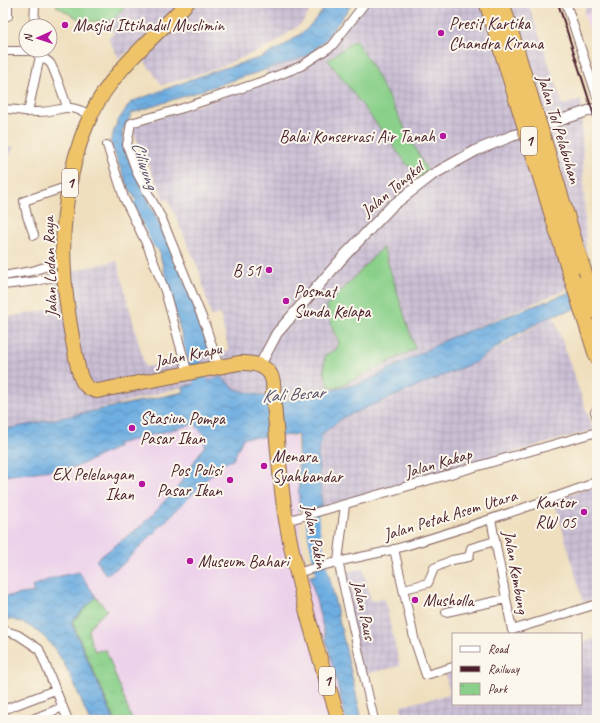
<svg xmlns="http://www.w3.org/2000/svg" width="600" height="723" viewBox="0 0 600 723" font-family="Caveat,sans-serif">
	<defs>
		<pattern id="industrial-grid" width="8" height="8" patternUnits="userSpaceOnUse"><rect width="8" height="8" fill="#cbbfd5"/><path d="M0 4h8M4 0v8" fill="none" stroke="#b0a4b7"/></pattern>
		<pattern id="park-tufts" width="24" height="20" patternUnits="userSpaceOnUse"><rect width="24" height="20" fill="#8ad08a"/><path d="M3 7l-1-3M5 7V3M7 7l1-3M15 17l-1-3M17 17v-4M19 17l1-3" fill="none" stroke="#79b277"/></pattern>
		<pattern id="water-waves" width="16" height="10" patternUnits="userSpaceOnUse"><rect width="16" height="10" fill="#6eaee1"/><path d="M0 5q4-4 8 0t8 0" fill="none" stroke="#5c8db7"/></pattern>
	</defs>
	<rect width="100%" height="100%" fill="#fbf7ec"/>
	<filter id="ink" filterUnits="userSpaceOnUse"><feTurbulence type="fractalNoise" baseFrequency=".025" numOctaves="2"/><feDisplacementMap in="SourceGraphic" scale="8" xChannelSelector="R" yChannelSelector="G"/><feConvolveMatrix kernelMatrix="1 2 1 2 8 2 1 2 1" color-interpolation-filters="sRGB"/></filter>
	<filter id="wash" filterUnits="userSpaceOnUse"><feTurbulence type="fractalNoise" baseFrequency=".012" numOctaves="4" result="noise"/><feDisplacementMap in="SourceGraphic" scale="16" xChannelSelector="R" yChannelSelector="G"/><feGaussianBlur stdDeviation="0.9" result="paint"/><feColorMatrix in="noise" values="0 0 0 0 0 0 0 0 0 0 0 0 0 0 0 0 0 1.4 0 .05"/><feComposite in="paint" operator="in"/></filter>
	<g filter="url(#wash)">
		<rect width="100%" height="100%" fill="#efdfbe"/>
		<!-- built -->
		<path fill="#ecd1ea" d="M597 9V53L584 14Z
			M194 424 205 435V445L177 488 141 526 96 560 106 575 122 565 223 463 233 460 243 438 260 435 296 437 300 537 345 720H114L71 622 57 577 32 587 34 592 3 597V476L76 467 118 447 117 444Z"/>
		<!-- industrial -->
		<path fill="url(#industrial-grid)" d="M125 3H314L303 22 272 45 217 68 162 85 134 47 119 58 108 38 114 33 106 21 113 20 123 9Z
			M367 3H528L563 105 581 100 587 281 452 337 363 383 286 399 235 389 221 377 83 413 3 430V318L56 308 53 275 117 261 145 367 229 351 220 314 211 316 199 270 168 199 165 201 131 127 269 81 266 71 308 56 316 49 320 55Z
			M586 3H597V9L584 14Z
			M14 146 3 170V149Z
			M553 315 593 430 322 507 318 456 322 434 344 417 476 362Z
			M597 486V598L583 602 554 499Z
			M363 568 371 601 384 598 400 666 361 675 338 574Z
			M597 638V720H403L401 706 450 694 445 674 453 672V704H581V643Z"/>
		<!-- grass -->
		<path fill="#8ad08a" stroke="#6a785a" d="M57 3H125L123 9 113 20 84 22 56 6Z
			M355 40 369 61 429 174 419 180 328 60Z
			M383 247 415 349 336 388 329 387 324 370 325 355 336 350 339 342 333 330 327 306Z"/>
		<!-- park -->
		<path fill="url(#park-tufts)" stroke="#6a785a" d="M96 597 107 610C88 628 84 626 95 651L106 650 132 720H115L72 622Z"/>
		<!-- water -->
		<path fill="url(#water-waves)" stroke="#5c6686" d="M329 3H353L326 39 308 56 132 113 122 132 124 149 178 263 211 353 188 359 157 244 150 225 127 184 110 142 117 122 131 102 214 71 260 58 282 47 306 30Z
			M597 282V303L553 315 512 337 476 362 344 417 322 434 318 456 322 507 299 510 298 435 243 438 233 460 223 463 122 565 106 575 96 560 141 526 177 488 205 445V435L194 424 117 444 118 447 76 467 3 476V430L184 392 183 387 221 377 235 389 285 401 363 383 452 337Z
			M328 571 362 720H346L310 576Z
			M79 572 96 597 71 622 114 720H89C72 679 55 623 3 618V597L34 592 32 587C47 579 62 575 79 572Z"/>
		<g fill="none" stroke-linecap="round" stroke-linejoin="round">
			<!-- river -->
			<path stroke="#6eaee1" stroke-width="13" d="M140 205 159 243
				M189 340 204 394
				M309 491 313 527 325 590"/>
		</g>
	</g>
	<g filter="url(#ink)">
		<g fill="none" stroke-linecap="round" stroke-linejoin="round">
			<defs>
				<path id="minor" d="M8 3V16
					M566 3 597 97
					M34 26 35 3
					M33 50C37 56 45 58 50 63 53 66 65 100 67 107
					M3 51H33
					M3 109C15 109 26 112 38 112 63 112 64 101 90 115
					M28 112 40 56
					M107 145 124 198 148 247 165 291 188 374
					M34 235 27 216 24 201 69 186
					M3 276 32 271 64 261
					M3 285 37 281 65 274
					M219 367 206 327 162 219 137 173 127 145 131 123 183 108 266 80 301 66 332 46 365 3
					M597 412H595L597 417
					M345 505 338 561 374 720
					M491 519 512 630 597 604
					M286 521 597 432
					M394 549 415 642 426 675 453 667
					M304 571C334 561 365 557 395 549 460 530 525 508 589 485L597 479
					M404 589 428 583 434 568 452 560 469 557 471 548 495 541
					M446 612 506 599
					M3 630 18 635 39 649 68 720
					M3 710 55 690
					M3 716 5 720
					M33 719 63 707"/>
				<path id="tertiary" d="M260 365 277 333 345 255 392 206 432 175 477 150 512 136 597 108"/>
				<path id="trunk" d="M187 3C154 38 112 70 91 115 76 146 69 181 65 214 60 259 66 308 75 352 77 362 78 373 83 382 86 387 91 390 97 391L239 363C260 362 276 369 273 392 277 435 279 478 286 520 298 588 318 654 339 720"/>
				<path id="motorway" d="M582 266 597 312
					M572 279 597 357"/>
			</defs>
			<!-- minor casing -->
			<use href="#minor" stroke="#84625e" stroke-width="10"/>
			<!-- tertiary casing -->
			<use href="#tertiary" stroke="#84625e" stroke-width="12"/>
			<!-- trunk casing -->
			<use href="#trunk" stroke="#84625e" stroke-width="16"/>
			<!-- motorway casing -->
			<use href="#motorway" stroke="#84625e" stroke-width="17"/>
			<!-- minor -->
			<use href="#minor" stroke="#fff" stroke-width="8"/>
			<!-- tertiary -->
			<use href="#tertiary" stroke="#fff" stroke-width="10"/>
			<!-- trunk -->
			<use href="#trunk" stroke="#efc469" stroke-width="14"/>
			<!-- motorway -->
			<use href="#motorway" stroke="#efc469" stroke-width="15"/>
			<!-- rail -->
			<path stroke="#4a1f2b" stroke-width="2" d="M558 3 597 125"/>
			<defs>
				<path id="motorway-bridge" d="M487 3 572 279
					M502 3 582 266"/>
			</defs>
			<!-- motorway-bridge casing -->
			<use href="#motorway-bridge" stroke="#84625e" stroke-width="17" stroke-linecap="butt"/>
			<!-- motorway-bridge -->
			<use href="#motorway-bridge" stroke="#efc469" stroke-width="15"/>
		</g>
	</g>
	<!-- markers -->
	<g fill="#b5179e" stroke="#fbf7ec" stroke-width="1.5">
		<circle cx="65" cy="25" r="4"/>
		<circle cx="441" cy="33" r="4"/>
		<circle cx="443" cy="136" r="4"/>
		<circle cx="269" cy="270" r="4"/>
		<circle cx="286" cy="301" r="4"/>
		<circle cx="132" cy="428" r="4"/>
		<circle cx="264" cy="466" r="4"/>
		<circle cx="230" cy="480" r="4"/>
		<circle cx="142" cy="484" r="4"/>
		<circle cx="584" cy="512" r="4"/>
		<circle cx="190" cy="561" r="4"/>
		<circle cx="415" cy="600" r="4"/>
	</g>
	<g text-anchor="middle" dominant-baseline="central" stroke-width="4" stroke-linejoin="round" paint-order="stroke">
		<!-- shield labels -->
		<g fill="#fbf7ec" stroke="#7f6065" stroke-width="1">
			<rect x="521" y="127" width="16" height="28" rx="3"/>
			<rect x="62" y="169" width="16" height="28" rx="3"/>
			<rect x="319" y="667" width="16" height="28" rx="3"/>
		</g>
		<g font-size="16" font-weight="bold" fill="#4a1f2b">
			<text x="529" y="141">1</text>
			<text x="70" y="183">1</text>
			<text x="327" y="681">1</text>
		</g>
		<!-- poi labels -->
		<g font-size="17" fill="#4a1f2b" stroke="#fbf7ec" text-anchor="start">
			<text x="449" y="23">Presit Kartika<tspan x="449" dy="20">Chandra Kirana</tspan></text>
			<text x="73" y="25">Masjid Ittihadul Muslimin</text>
			<text x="435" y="136" text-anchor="end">Balai Konservasi Air Tanah</text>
			<text x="261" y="270" text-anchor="end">B 51</text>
			<text x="294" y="291">Posmat<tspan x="294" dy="20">Sunda Kelapa</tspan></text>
			<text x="140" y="418">Stasiun Pompa<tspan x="140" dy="20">Pasar Ikan</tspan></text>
			<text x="272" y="456">Menara<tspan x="272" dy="20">Syahbandar</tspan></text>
			<text x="222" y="470" text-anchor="end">Pos Polisi<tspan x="222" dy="20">Pasar Ikan</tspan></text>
			<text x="134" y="474" text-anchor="end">EX Pelelangan<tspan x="134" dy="20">Ikan</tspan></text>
			<text x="576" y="502" text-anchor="end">Kantor<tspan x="576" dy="20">RW 05</tspan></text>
			<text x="198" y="561">Museum Bahari</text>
			<text x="423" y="600">Musholla</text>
		</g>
		<!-- street labels -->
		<g font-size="17" fill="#4a1f2b" stroke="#fbf7ec">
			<text transform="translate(559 129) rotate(73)">Jalan Tol Pelabuhan</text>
			<text transform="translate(392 189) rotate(-40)">Jalan Tongkol</text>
			<text transform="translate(50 267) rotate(-92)">Jalan Lodan Raya</text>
			<text transform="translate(188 355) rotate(-12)">Jalan Krapu</text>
			<text transform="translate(438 463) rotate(-16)">Jalan Kakap</text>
			<text transform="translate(450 515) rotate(-17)">Jalan Petak Asem Utara</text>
			<text transform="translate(315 536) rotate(78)">Jalan Pakin</text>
			<text transform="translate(516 572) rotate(80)">Jalan Kembung</text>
			<text transform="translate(364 610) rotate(78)">Jalan Paus</text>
		</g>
		<!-- water labels -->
		<g font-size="18" font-style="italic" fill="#57516b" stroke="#fbf7ec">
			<text transform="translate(145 165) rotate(71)">Ciliwung</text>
			<text transform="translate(293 394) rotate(-4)">Kali Besar</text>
		</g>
	</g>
	<!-- margin -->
	<rect width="600" height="723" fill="none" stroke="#fbf7ec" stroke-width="16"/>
	<!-- legend -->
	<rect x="452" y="633" width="130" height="72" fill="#fbf7ec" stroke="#b4a19f"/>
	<rect x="460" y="646" width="20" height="6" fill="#ffffff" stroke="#b4a19f"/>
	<text x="488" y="653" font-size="12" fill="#4a1f2b">Road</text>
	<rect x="460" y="666" width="20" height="6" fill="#4a1f2b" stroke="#b4a19f"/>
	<text x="488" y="673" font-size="12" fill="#4a1f2b">Railway</text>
	<rect x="460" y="683" width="20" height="12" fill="url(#park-tufts)" stroke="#b4a19f"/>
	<text x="488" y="693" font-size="12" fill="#4a1f2b">Park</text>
	<!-- north arrow -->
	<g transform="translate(38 38) rotate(267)"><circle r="19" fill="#fbf7ec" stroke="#b4a19f"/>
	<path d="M0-3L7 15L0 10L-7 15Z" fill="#b5179e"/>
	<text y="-6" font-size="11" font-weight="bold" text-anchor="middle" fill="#4a1f2b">N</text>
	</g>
</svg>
